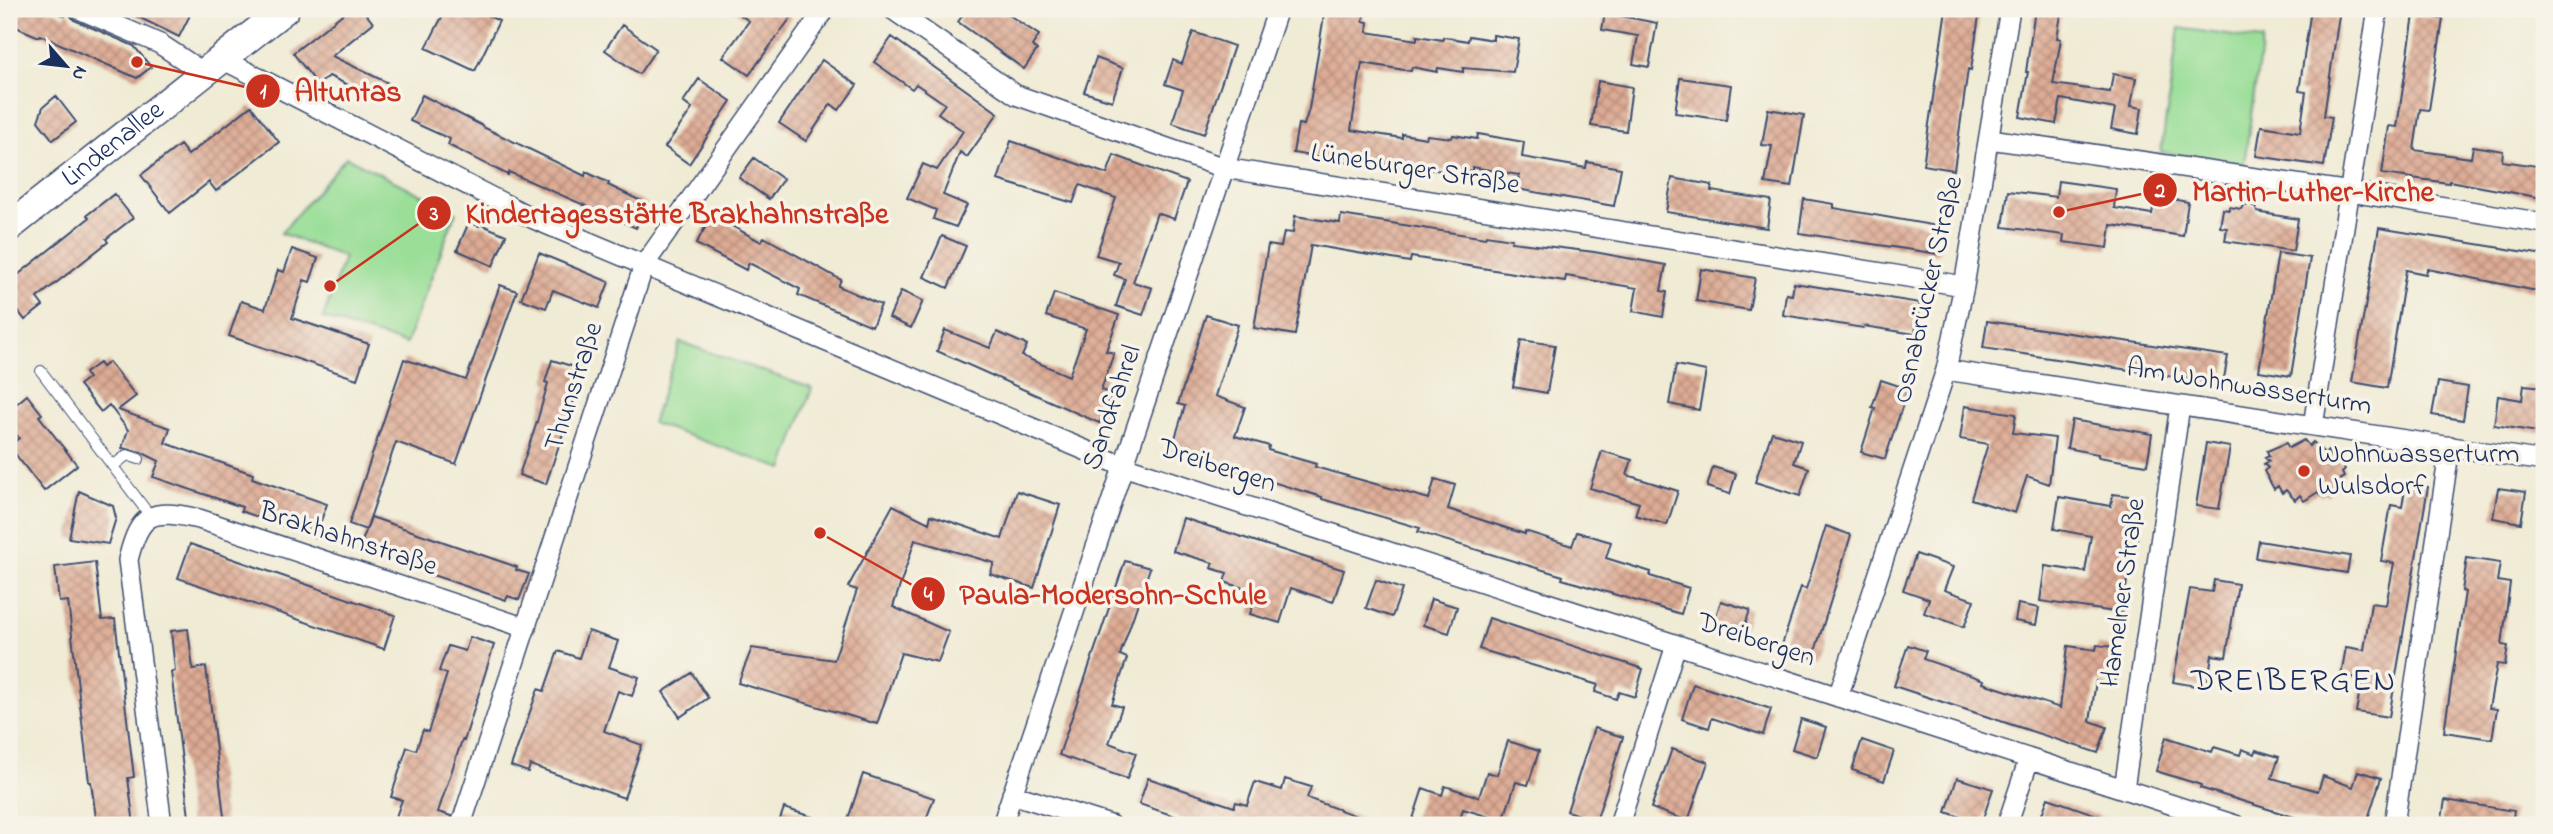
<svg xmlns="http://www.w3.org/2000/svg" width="2553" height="834" viewBox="0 0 2553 834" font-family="'Indie Flower',sans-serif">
	<defs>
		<pattern id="building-cross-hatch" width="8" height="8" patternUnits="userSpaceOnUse" patternTransform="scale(1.75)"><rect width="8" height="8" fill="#deab94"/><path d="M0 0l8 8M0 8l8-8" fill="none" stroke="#b38c7c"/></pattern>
	</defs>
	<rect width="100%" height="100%" fill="#f7f3e8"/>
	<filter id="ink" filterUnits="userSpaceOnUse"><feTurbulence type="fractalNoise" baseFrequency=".0143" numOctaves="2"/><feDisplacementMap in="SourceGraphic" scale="14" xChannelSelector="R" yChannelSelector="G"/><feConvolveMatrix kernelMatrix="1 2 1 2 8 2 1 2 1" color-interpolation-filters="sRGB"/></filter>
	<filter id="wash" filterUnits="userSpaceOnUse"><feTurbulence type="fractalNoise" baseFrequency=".00686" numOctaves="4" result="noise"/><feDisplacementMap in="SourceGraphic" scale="28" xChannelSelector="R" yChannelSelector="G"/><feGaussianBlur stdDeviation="1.57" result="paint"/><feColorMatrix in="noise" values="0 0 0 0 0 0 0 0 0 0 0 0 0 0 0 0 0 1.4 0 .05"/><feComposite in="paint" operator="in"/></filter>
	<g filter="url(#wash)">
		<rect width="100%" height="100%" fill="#f0ebd4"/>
		<!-- green -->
		<path fill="#9ade97" stroke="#5a867a" stroke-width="2" d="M2179 28 2262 40 2244 164 2161 152Z
			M346 157 456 212 406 344 323 318 344 257 281 233Z
			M680 342 812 388 783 469 652 423Z"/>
		<g id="blocks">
			<!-- building -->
			<path fill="url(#building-cross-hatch)" d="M9 9H48L65 16 67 11 74 20 134 46 151 67 137 78 40 35 39 37 9 24Z
				M122 9H193L179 37Z
				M349 9H362L373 23 332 56 388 83 380 100 329 76 318 85 293 53Z
				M446 9H475L499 21 475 71 426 48Z
				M732 9H782L792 16 749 75 723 57 749 21Z
				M967 9H1000L1039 35 1032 46 1037 50 1024 69 958 22Z
				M1325 9H1365L1363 21 1368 22 1367 32 1417 40V36L1443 40V37L1468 41 1469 36 1493 40V35L1519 39 1513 72 1463 68V72L1438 68 1437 72 1412 67 1411 71 1362 63 1351 130 1402 138V134L1426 138 1427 135 1452 138 1453 135 1477 139 1478 134 1524 142 1522 157 1586 168 1587 162 1621 168 1614 206 1517 189 1519 175 1472 167V171L1447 167V171L1397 167V171L1293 153 1298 124 1304 125 1309 109Z
				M1946 9H1980L1971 70 1968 69 1954 170 1923 165Z
				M2035 9H2062L2057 38 2061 39 2053 84 2110 92 2113 74 2136 78 2131 106 2142 108 2138 134 2111 129 2115 109 2061 99 2056 124 2020 117 2028 72H2026Z
				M2311 9H2340L2324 116 2332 117 2324 166 2256 156 2261 126 2300 132 2306 92 2299 91Z
				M1605 13 1657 23 1649 67 1633 64 1638 36 1602 30Z
				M2414 15 2443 19 2429 110 2420 109 2414 150 2471 158 2473 146 2503 151 2502 161 2544 167 2542 198 2449 181V183L2382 174 2389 126 2397 127Z
				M622 25 656 49 639 74 605 50Z
				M1193 32 1234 46 1204 134 1172 123 1183 90 1165 84 1173 60 1182 64Z
				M892 37 998 113 967 157 960 152 943 195 967 205 956 227 933 219 936 210 907 198 923 164 937 170 963 131 938 113 945 104 916 84 912 89 874 62Z
				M1096 58 1123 68 1112 101 1084 92Z
				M822 60 857 85 839 110 831 104 806 141 779 123Z
				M1680 78 1731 85 1726 120 1675 113Z
				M699 79 731 101 689 164 665 147 692 109 683 102Z
				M1598 81 1632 87 1626 131 1591 126Z
				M422 95 483 126V127L585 176 586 172 609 183 608 185 647 204 636 228 509 172 508 175 448 145 450 139 410 121Z
				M56 96 76 122 53 140 38 121 43 107Z
				M251 106 279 142 216 191 209 182 170 213 141 175 180 145 188 155Z
				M1768 109 1804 115 1792 187 1765 183 1772 146 1762 145Z
				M1011 141 1107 174 1114 155 1187 182 1174 219 1157 213 1133 282 1152 288 1143 315 1116 306 1125 279 1114 275 1119 262 1096 255 1116 198 1080 185 1073 203 998 180Z
				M754 158 783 179 769 199 739 178Z
				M1672 178 1712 185 1711 191 1771 200 1767 228 1666 212Z
				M2058 181 2116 189 2114 208 2152 214 2155 196 2188 202 2183 236 2111 225 2108 248 2063 242 2064 235 2003 227 2008 191 2056 197Z
				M114 194 133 218 106 239 108 242 37 298 43 306 25 320 9 299V282L89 218 87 215Z
				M1804 199 1834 204V208L1943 227 1939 254 1799 233Z
				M2244 204 2255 206 2257 212 2298 219 2293 251 2225 241 2227 228 2220 227 2223 209 2229 210V207L2241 209Z
				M712 215 761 242 764 237 841 280 838 286 881 305 872 326 798 295 800 289 749 263 746 270 696 244Z
				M1341 215 1485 238 1486 235 1512 239 1511 242 1594 252 1666 265 1661 291 1667 292 1663 317 1633 311 1637 288 1566 276 1565 281 1411 257 1410 262 1311 245 1295 335 1254 328 1268 245 1281 247 1284 232 1293 233 1295 216 1340 223Z
				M469 222 479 226 480 224 506 235 493 266 457 250Z
				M2379 228 2544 255 2537 291 2427 269 2426 274 2406 270 2387 388 2352 382Z
				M942 236 966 246 948 288 924 277Z
				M292 249 318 258 310 282 304 280 292 318 369 344 357 379 229 336 241 301 265 309 278 270 284 272Z
				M539 253 609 282 599 308 553 290 546 308 521 299Z
				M2278 253 2310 258 2291 376 2259 371Z
				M1701 269 1755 278 1749 310 1696 301Z
				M1794 283 1920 303 1915 334 1864 326 1863 328 1783 315 1786 294 1792 295Z
				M500 285 517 291 456 464 396 442 366 530 349 524 404 359 466 380Z
				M901 291 923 301 911 328 889 318Z
				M1054 293 1119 315 1106 351 1114 353 1101 390 1112 394 1099 423 937 351 945 330 990 348 997 332 1027 345 1022 356 1069 376 1086 329 1046 316Z
				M1206 315 1238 325 1215 396 1245 407 1235 436 1269 446 1268 450 1316 464 1315 467 1429 499 1435 479 1455 485 1448 509 1525 534V531L1572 546 1577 532 1611 542 1606 558 1651 572 1650 576 1689 588 1681 614 1562 579 1563 576 1418 532 1420 528 1322 499V497L1171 451 1185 406 1178 404Z
				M1987 321 2228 356 2223 384 1983 348Z
				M1521 340 1555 345 1547 393 1513 387Z
				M552 360 584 370 546 484 519 475 536 425 548 383 545 382Z
				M109 362 136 396 118 410 170 428 165 443 253 474 252 478 327 504 315 537 241 511 242 507 153 477 159 461 141 452 122 448 128 430 109 405 101 412 79 385 88 378 85 373 99 363 102 367Z
				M1676 365 1706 371 1699 410 1669 404Z
				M1881 380 1908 389 1885 459 1861 452 1875 408 1872 407Z
				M2438 382 2468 387 2463 420 2432 415Z
				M2524 385 2544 387V433L2494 425 2498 396 2522 400Z
				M27 395 42 414 39 416 77 465 44 491 9 446 19 438 9 425V410Z
				M1965 406 2016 414 2013 433 2055 438 2049 484 2027 476 2015 513 1971 499 1988 444 1960 439Z
				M2072 420 2152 434 2147 465 2098 457V454L2067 448Z
				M1772 432 1801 441 1794 463 1809 468 1800 496 1755 482Z
				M2304 440 2309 446 2313 442 2325 454 2328 451 2330 455 2334 452 2345 470 2342 473 2344 477 2340 479 2343 483 2326 496 2324 493 2321 496 2318 492 2304 501 2300 495 2295 500 2286 490 2282 493 2278 486 2274 489 2264 471 2268 468 2264 464 2269 461 2265 458 2269 456 2267 451 2286 443 2289 448Z
				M2206 443 2230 447 2219 509 2196 506Z
				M1602 451 1632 460 1627 475 1678 491 1667 525 1635 515 1639 503 1590 488Z
				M1713 467 1736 474 1730 494 1707 487Z
				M2406 483 2428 487 2389 717 2356 712 2362 679 2341 675 2346 647 2364 650 2371 603 2386 605 2394 563 2381 561 2391 505 2402 507Z
				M2498 488 2526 492 2521 523 2493 518Z
				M79 491 113 506 116 518 108 544 69 538Z
				M1017 491 1060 505 1034 588 990 574 994 563 915 540 893 607 949 632 938 662 901 653 877 724 738 683 752 648 834 660 857 590 848 587 893 505 929 523 931 515 1002 539Z
				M2113 494 2138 497 2133 531 2138 532 2133 562 2130 561 2122 613 2040 601 2045 566 2085 572 2091 536 2054 529 2059 497 2111 506Z
				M371 517 517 567 516 570 529 574 519 600 508 596 506 600 359 550Z
				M1183 518 1344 570 1333 602 1291 588 1280 623 1250 614 1257 592 1224 582 1227 573 1211 568 1213 563 1173 551Z
				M1826 526 1851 535 1813 658 1781 648 1801 587 1806 589Z
				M2259 541 2350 556 2347 573 2256 558Z
				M190 544 395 615 384 649 178 578Z
				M1916 554 1953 567 1944 590 1974 600 1964 627 1924 613 1929 599 1903 590Z
				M2467 558 2500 563 2497 581 2510 583 2502 645 2508 646 2505 665 2497 664 2489 708 2497 709 2492 739 2444 732 2465 592 2462 591Z
				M1125 561 1150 568 1120 655 1127 658 1112 704 1122 707 1109 743 1136 753 1127 779 1059 755Z
				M95 562 102 620 115 619 134 777 128 778 134 825H97L91 782H89L68 601 59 602 55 567Z
				M1376 580 1402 589 1392 617 1366 608Z
				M2214 580 2238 584 2226 657 2212 655 2207 688 2173 682 2190 589 2212 592Z
				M1431 599 1457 607 1449 633 1423 625Z
				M1721 601 1750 610 1741 637 1712 628Z
				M2018 604 2039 608 2036 625 2015 621Z
				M1489 618 1643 669 1635 697 1619 692 1616 699 1595 692 1598 685 1479 649Z
				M188 629 193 669 206 667 225 825H190L171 672 175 671 171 631Z
				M588 631 618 641 609 667 639 677 632 696 618 691 604 731 642 745 624 798 530 765 528 772 511 766 538 689 544 691 558 651 579 658Z
				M470 637 494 645 464 741 462 740 438 812 451 816 449 825H393L402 800 391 797 407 747 416 750 423 730 428 732 447 674 439 671 448 646 465 651Z
				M1908 645 1926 651 1923 659 1984 680 1983 683 2060 708 2068 646 2096 650 2097 645 2114 647 2113 652 2118 653 2114 684 2096 681 2090 721 2107 727 2098 753 1894 686Z
				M692 673 708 698 680 717 663 692Z
				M1693 684 1771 709 1763 735 1712 718 1709 728 1682 719Z
				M1801 719 1826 727 1817 757 1792 749Z
				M1594 728 1623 737 1596 821 1567 811Z
				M2166 737 2212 752 2214 747 2240 755 2242 749 2255 754 2256 750 2279 757 2272 778 2318 791 2323 776 2353 787 2358 771 2381 778 2366 825H2320L2200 788 2201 785 2156 771Z
				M1862 740 1894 751 1884 781 1852 770Z
				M1508 741 1539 751 1528 785 1516 782 1503 821 1463 809 1458 825H1411L1423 788 1442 795 1445 786 1479 797 1487 772 1497 775Z
				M1672 749 1708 762 1688 821 1651 808Z
				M863 774 934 798 924 825H846Z
				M1148 778 1234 807 1236 802 1247 805 1255 782 1282 790 1285 779 1311 787 1307 798 1373 822 1372 825H1201L1139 804Z
				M1957 778 1993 789 1981 824 1946 812Z
				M2048 798 2117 822 2116 825H2038Z
				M2445 800 2514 811 2512 825H2441Z
				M784 808 828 822V825H778Z"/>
		</g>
	</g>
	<g filter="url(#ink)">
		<use href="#blocks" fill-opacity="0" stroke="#3b4b70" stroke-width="2"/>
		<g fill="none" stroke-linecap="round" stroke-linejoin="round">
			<defs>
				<path id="lane" d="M41 371 151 517
					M113 466 127 455 139 459"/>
				<path id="street" d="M79 9 160 44 204 73
					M892 9 1016 95 1224 168 1964 286
					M222 59 534 219 1123 466 2235 825
					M1990 139 2351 192 2544 223
					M1946 370 2544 461
					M2313 426 2378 9
					M1838 697 1946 370 1964 286 2010 9
					M2124 789 2180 406
					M1012 794 1110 825
					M162 825 128 560C140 511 152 509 199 519L526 628
					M461 825 644 265 825 9
					M1002 825 1278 9
					M1619 825 1676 645
					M2007 825 2029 759
					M2394 825 2450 446"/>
				<g id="secondary">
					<path id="s1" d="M9 227 285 9"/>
				</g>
			</defs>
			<!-- lane casing -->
			<use href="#lane" stroke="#3b4b70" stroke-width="12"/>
			<!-- street casing -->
			<use href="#street" stroke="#3b4b70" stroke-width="22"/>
			<!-- secondary casing -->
			<use href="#secondary" stroke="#3b4b70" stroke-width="31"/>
			<!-- lane -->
			<use href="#lane" stroke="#fff" stroke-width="10"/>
			<!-- street -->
			<use href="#street" stroke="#fff" stroke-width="19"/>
			<!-- secondary -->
			<use href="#secondary" stroke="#fff" stroke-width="28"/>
		</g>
	</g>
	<!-- markers -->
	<circle fill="#c8321e" stroke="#f7f3e8" stroke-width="2.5" cx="2304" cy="471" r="7"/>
	<g text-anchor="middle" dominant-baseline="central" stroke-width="7" stroke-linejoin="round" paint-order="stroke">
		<!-- street labels -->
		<g font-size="28" fill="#1b2f5e" stroke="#f7f3e8">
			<text stroke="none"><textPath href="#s1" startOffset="133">Lindenallee</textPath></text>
			<text transform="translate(1415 170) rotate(9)">Lüneburger Straße</text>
			<text transform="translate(1929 290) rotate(-77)">Osnabrücker Straße</text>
			<text transform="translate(575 387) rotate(-72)">Thunstraße</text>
			<text transform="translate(2249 388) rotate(9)">Am Wohnwasserturm</text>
			<text transform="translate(1113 408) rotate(-71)">Sandfahrel</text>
			<text transform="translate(1217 467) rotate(18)">Dreibergen</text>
			<text transform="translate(348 540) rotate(18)">Brakhahnstraße</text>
			<text transform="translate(2124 593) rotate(-82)">Hamelner Straße</text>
			<text transform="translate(1756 641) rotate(18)">Dreibergen</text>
		</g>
		<!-- poi labels -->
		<g font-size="28" fill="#1b2f5e" stroke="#f7f3e8" text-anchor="start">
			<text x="2318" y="455">Wohnwasserturm<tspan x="2318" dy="32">Wulsdorf</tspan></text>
		</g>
		<!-- quarter labels -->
		<g font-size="32" letter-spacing="2" fill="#1b2f5e" stroke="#f7f3e8">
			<text x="2294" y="682">DREIBERGEN</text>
		</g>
	</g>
	<!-- callouts -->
	<path fill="none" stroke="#c8321e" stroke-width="2.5" d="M137 62L263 91M2059 212L2160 190M330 286L434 213M820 533L928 594"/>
	<g fill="#c8321e" stroke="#f7f3e8" stroke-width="2.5">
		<circle cx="137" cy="62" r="7"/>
		<circle cx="2059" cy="212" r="7"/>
		<circle cx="330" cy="286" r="7"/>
		<circle cx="820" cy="533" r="7"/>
		<circle cx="263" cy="91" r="18"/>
		<circle cx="2160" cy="190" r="18"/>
		<circle cx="434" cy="213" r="18"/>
		<circle cx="928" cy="594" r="18"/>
	</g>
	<g font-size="21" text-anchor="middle" font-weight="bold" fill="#fff">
		<text x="263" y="98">1</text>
		<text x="2160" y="197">2</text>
		<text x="434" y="220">3</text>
		<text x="928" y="601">4</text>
	</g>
	<g font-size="30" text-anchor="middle" font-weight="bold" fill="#c8321e" stroke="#f7f3e8" stroke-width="7" stroke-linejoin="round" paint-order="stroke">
		<text x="348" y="101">Altuntas</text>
		<text x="2313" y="201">Martin-Luther-Kirche</text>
		<text x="677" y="223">Kindertagesstätte Brakhahnstraße</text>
		<text x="1113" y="604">Paula-Modersohn-Schule</text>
	</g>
	<!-- margin -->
	<rect width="2553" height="834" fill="none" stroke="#f7f3e8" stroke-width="35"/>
	<!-- north arrow -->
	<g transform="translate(66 66) rotate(118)" stroke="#f7f3e8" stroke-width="5" paint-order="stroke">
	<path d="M0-5L12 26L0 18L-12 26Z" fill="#1b2f5e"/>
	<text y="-10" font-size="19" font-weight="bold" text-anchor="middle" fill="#1b2f5e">N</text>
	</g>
</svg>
